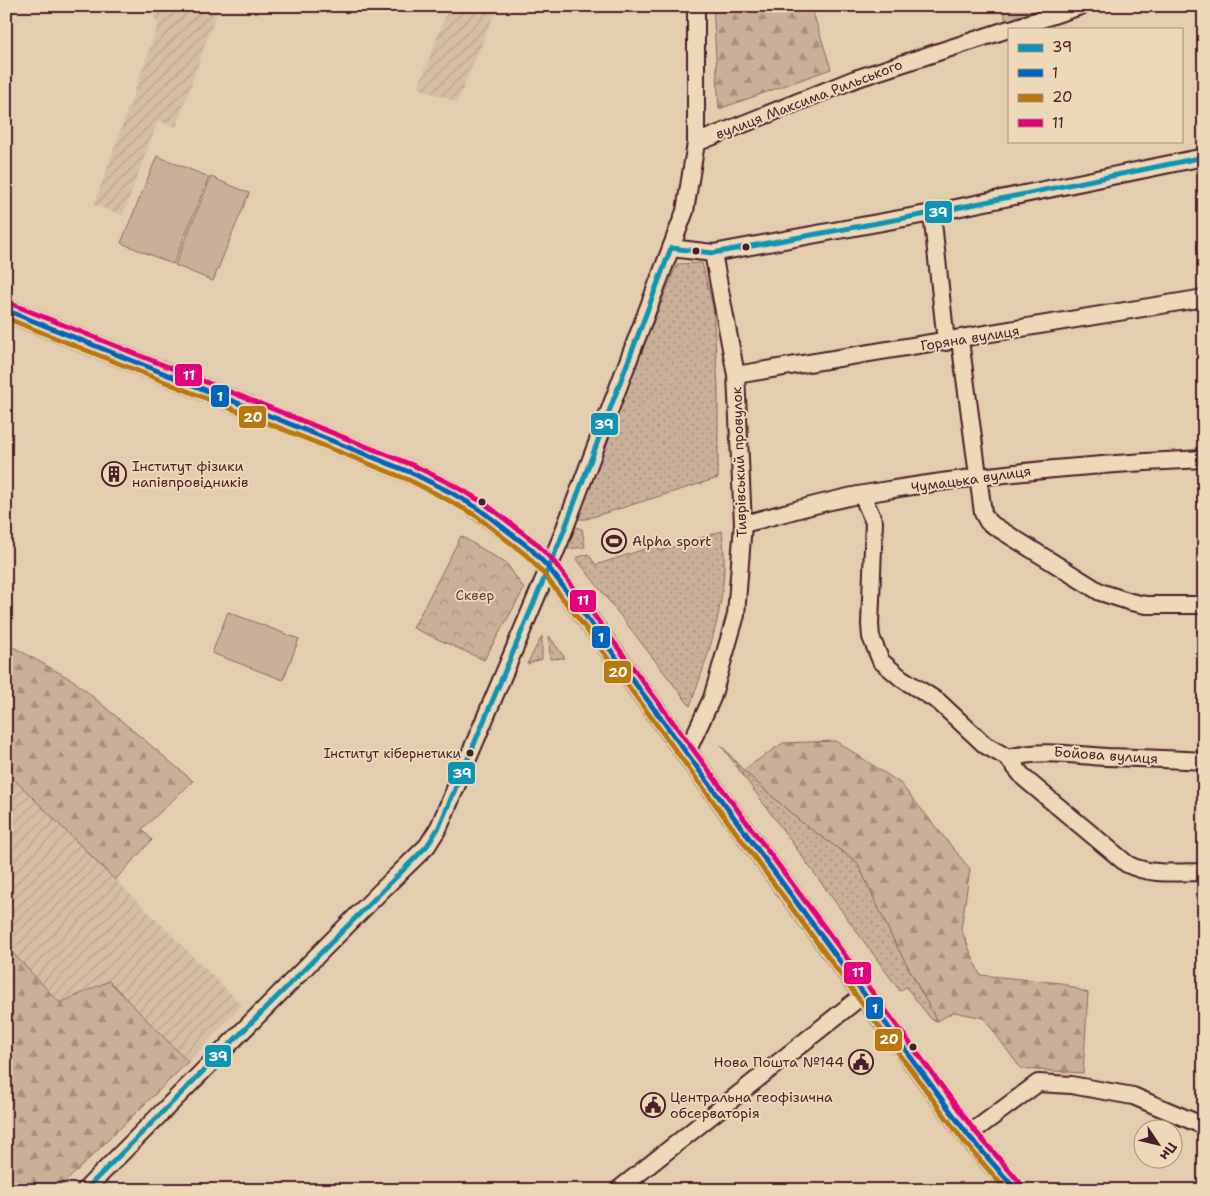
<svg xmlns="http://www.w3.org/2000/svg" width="1210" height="1196" viewBox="0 0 1210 1196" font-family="'Shantell Sans',sans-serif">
	<defs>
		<pattern id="industrial-furrows" width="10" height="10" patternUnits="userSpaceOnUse" patternTransform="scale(1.25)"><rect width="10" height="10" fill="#d6bea4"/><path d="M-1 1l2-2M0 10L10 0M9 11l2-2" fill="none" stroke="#b9a38d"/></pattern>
		<pattern id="grass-dots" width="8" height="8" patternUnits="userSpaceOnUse" patternTransform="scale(1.25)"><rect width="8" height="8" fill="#cab099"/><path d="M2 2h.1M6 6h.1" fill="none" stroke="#a68f7d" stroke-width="1.8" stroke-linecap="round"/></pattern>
		<pattern id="forest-firs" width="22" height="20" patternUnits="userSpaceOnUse" patternTransform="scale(1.25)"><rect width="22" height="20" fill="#cab099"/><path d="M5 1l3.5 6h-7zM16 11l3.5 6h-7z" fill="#a68f7d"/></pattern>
		<pattern id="park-crowns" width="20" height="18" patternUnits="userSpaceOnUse" patternTransform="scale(1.25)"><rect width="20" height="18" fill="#cab099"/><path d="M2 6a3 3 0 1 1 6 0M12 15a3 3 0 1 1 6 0" fill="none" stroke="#a68f7d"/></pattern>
	</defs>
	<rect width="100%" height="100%" fill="#e3cdaf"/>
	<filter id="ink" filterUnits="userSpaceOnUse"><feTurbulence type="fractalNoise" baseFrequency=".02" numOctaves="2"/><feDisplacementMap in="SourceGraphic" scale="10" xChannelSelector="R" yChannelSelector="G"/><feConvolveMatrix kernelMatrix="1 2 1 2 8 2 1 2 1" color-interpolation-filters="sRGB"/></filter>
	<g filter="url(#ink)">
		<!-- industrial -->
		<path fill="url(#industrial-furrows)" d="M149 6H219L176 127 158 121 123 215 94 205 158 25Z
			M449 6H498L457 102 418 88Z
			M6 771 242 1005 188 1062 109 981 60 1003 6 946Z"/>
		<!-- grass -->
		<path fill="url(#grass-dots)" stroke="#8a6862" d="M702 263 713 307 718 386V478L586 519H574L677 264Z
			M569 525 582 529 585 547 568 549Z
			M722 531C723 543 725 557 724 569 722 617 706 662 690 706L576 558 588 554 596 565 657 545 660 551Z
			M542 636V659L527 664Z
			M549 636 565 658 550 659Z
			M721 745 743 770 800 821 857 862 892 937 937 1021 931 1019 906 987 900 991Z"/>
		<!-- forest -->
		<path fill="url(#forest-firs)" stroke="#8a6862" d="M713 6H811L831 69 719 109Z
			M6 643 74 681 193 781 142 829 152 840 115 880 6 771Z
			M836 741 900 783 970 869 961 929 980 975 1061 983 1088 993 1083 1073 1021 1069 984 1018 954 1012 937 1021 892 937 857 862 800 821 743 770 783 743Z
			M6 946 60 1003 109 981 188 1062 57 1190H6Z"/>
		<!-- park -->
		<path fill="url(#park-crowns)" stroke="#8a6862" d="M1002 6H1062L1007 24Z
			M461 536 507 564 524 589 484 660 413 628Z"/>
		<!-- pitch -->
		<path fill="#cab099" stroke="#8a6862" d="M157 156 209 177 173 264 121 243Z
			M211 177 249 193 213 281 175 265Z
			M228 612 299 639 283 680 212 653Z"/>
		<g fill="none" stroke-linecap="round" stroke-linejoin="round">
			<defs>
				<path id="minor" d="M1011 29 1081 6
					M696 143 855 79 1009 29
					M932 213 946 342
					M671 248 713 253 932 213 1204 157
					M960 340 983 513 988 522 1100 592 1131 602 1146 605H1204
					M736 375 1204 298
					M862 495 874 522 870 624 871 637 881 661 901 678 939 702 985 745 1008 758 1024 778 1127 864C1150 876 1179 872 1204 872
					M743 524C783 514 824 501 864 494 977 474 1090 464 1204 459
					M686 754 712 698 736 615 743 524 736 375 713 253
					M1008 758C1044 749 1071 755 1107 757 1140 758 1172 759 1204 761
					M968 1135 1038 1083 1071 1085 1133 1096 1204 1126
					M85 1190 382 890 427 846 439 827 560 541 685 211 696 143V6
					M618 1190 863 995"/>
				<path id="major" d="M6 310 412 473 452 493 479 509 531 549 549 568 587 618 968 1135 1016 1190"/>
			</defs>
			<!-- minor casing -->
			<use href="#minor" stroke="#4a1f2b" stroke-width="20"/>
			<!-- major casing -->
			<use href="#major" stroke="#4a1f2b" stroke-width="24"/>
			<!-- minor -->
			<use href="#minor" stroke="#edd8b7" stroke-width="16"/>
			<!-- major -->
			<use href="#major" stroke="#edd8b7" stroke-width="20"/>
			<defs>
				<path id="bus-1" d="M671 248 713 253 932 213 1204 157
					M85 1190 427 846 439 827 560 541 671 248"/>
				<path id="bus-2" d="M6 310 412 473 452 493 479 509 531 549 549 568 587 618 968 1135 1016 1190"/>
				<path id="bus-3" d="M6 318 409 480 448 500 475 515 526 555 543 573 581 622 962 1139 1006 1190"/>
				<path id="bus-4" d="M9 303 415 466 455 486 484 503 536 543 555 563 593 614 974 1130 1022 1185"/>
			</defs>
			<!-- bus-1 casing -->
			<use href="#bus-1" stroke="#edd8b7" stroke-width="9"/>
			<!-- bus-2 casing -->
			<use href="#bus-2" stroke="#edd8b7" stroke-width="9"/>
			<!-- bus-3 casing -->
			<use href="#bus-3" stroke="#edd8b7" stroke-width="9"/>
			<!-- bus-4 casing -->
			<use href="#bus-4" stroke="#edd8b7" stroke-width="9"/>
			<!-- bus-1 -->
			<use href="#bus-1" stroke="#0b94b6" stroke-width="5"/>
			<!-- bus-2 -->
			<use href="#bus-2" stroke="#0065bd" stroke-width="5"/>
			<!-- bus-3 -->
			<use href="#bus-3" stroke="#ba770f" stroke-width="5"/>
			<!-- bus-4 -->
			<use href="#bus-4" stroke="#e5007d" stroke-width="5"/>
		</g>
	</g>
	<!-- icons -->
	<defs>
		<symbol id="building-ring" viewBox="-11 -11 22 22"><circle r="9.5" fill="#edd8b7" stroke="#4a1f2b" stroke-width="1.5"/><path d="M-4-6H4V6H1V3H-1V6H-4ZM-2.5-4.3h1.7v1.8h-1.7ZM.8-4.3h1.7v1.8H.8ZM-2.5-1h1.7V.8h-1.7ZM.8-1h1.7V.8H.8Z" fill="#4a1f2b"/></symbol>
		<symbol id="stadium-ring" viewBox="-11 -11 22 22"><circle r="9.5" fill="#edd8b7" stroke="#4a1f2b" stroke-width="1.5"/><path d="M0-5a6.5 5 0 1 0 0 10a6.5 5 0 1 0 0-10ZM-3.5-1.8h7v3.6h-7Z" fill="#4a1f2b"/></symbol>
		<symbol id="civic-ring" viewBox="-11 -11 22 22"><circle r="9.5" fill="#edd8b7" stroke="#4a1f2b" stroke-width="1.5"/><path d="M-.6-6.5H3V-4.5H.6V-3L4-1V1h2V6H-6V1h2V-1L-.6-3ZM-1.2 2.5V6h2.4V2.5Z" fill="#4a1f2b"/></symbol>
	</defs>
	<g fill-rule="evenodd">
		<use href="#building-ring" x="100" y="460" width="28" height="28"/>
		<use href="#stadium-ring" x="600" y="527" width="28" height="28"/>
		<use href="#civic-ring" x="847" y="1048" width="28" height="28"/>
		<use href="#civic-ring" x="639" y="1091" width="28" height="28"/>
	</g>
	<!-- markers -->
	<g fill="#4a1f2b" stroke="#edd8b7" stroke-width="2">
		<circle cx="746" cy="247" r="4.5"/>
		<circle cx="696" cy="251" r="4.5"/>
		<circle cx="482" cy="502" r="4.5"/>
		<circle cx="470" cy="753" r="4.5"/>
		<circle cx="913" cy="1047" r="4.5"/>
	</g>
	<g text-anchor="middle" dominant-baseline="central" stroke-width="4" stroke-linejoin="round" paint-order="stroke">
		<!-- bus labels -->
		<g font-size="13" fill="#4a1f2b" stroke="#edd8b7" text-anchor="end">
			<text x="461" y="753">Інститут кібернетики</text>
		</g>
		<!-- street labels -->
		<g font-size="14" fill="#4a1f2b" stroke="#edd8b7">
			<text transform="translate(809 99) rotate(-21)">вулиця Максима Рильського</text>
			<text transform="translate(970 338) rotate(-9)">Горяна вулиця</text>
			<text transform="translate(739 462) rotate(-92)">Тиврівський провулок</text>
			<text transform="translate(971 479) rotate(-8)">Чумацька вулиця</text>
			<text transform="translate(1106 755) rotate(4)">Бойова вулиця</text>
		</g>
		<!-- poi labels -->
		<g font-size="14" fill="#4a1f2b" stroke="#edd8b7" text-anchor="start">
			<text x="132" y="466">Інститут фізики<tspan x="132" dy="16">напівпровідників</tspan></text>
			<text x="632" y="541">Alpha sport</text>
			<text x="844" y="1062" text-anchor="end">Нова Пошта №144</text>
			<text x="670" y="1097">Центральна геофізична<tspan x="670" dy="16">обсерваторія</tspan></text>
		</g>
		<!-- park labels -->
		<g font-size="14" fill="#643c41" stroke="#edd8b7">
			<text x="475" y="595">Сквер</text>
		</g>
	</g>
	<g stroke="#edd8b7" stroke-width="2">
		<rect x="924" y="200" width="29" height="24" rx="5" fill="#0b94b6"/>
		<rect x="174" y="363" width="29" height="24" rx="5" fill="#e5007d"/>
		<rect x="210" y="384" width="20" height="24" rx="5" fill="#0065bd"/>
		<rect x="238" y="405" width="29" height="24" rx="5" fill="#ba770f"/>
		<rect x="590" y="412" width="29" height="24" rx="5" fill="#0b94b6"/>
		<rect x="569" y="589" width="28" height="24" rx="5" fill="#e5007d"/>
		<rect x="591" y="625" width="20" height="24" rx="5" fill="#0065bd"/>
		<rect x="603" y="660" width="29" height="24" rx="5" fill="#ba770f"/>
		<rect x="447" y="761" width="29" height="24" rx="5" fill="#0b94b6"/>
		<rect x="843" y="961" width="29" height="24" rx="5" fill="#e5007d"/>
		<rect x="865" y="996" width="19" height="24" rx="5" fill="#0065bd"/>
		<rect x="874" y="1028" width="29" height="24" rx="5" fill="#ba770f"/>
		<rect x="204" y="1044" width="28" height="24" rx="5" fill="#0b94b6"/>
	</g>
	<g font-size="14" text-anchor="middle" font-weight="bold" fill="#fff">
		<text x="938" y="217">39</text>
		<text x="189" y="380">11</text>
		<text x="220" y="401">1</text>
		<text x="253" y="422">20</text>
		<text x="604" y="429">39</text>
		<text x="583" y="605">11</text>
		<text x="601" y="642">1</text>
		<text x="618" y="677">20</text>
		<text x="462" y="778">39</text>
		<text x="858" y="977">11</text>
		<text x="875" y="1013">1</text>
		<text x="889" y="1044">20</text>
		<text x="218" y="1061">39</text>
	</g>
	<!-- margin -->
	<rect width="1210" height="1196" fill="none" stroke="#edd8b7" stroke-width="25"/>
	<rect x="12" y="12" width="1185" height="1171" fill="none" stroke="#4a1f2b" stroke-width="2" filter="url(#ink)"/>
	<!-- legend -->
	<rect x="1008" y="28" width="175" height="115" fill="#edd8b7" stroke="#ac8e7f"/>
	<rect x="1018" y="44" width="25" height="8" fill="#0b94b6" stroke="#ac8e7f"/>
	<text x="1052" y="52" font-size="15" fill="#4a1f2b">39</text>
	<rect x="1018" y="69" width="25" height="8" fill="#0065bd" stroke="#ac8e7f"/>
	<text x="1052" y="78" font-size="15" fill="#4a1f2b">1</text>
	<rect x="1018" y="94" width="25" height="8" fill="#ba770f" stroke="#ac8e7f"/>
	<text x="1052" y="102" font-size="15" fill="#4a1f2b">20</text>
	<rect x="1018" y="119" width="25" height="8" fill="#e5007d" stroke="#ac8e7f"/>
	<text x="1052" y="128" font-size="15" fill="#4a1f2b">11</text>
	<!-- north arrow -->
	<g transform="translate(1158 1144) rotate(125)"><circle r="24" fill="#edd8b7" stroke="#ac8e7f"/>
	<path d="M0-4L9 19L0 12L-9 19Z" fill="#4a1f2b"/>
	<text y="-8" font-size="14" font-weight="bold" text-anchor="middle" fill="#4a1f2b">Пн</text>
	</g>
</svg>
